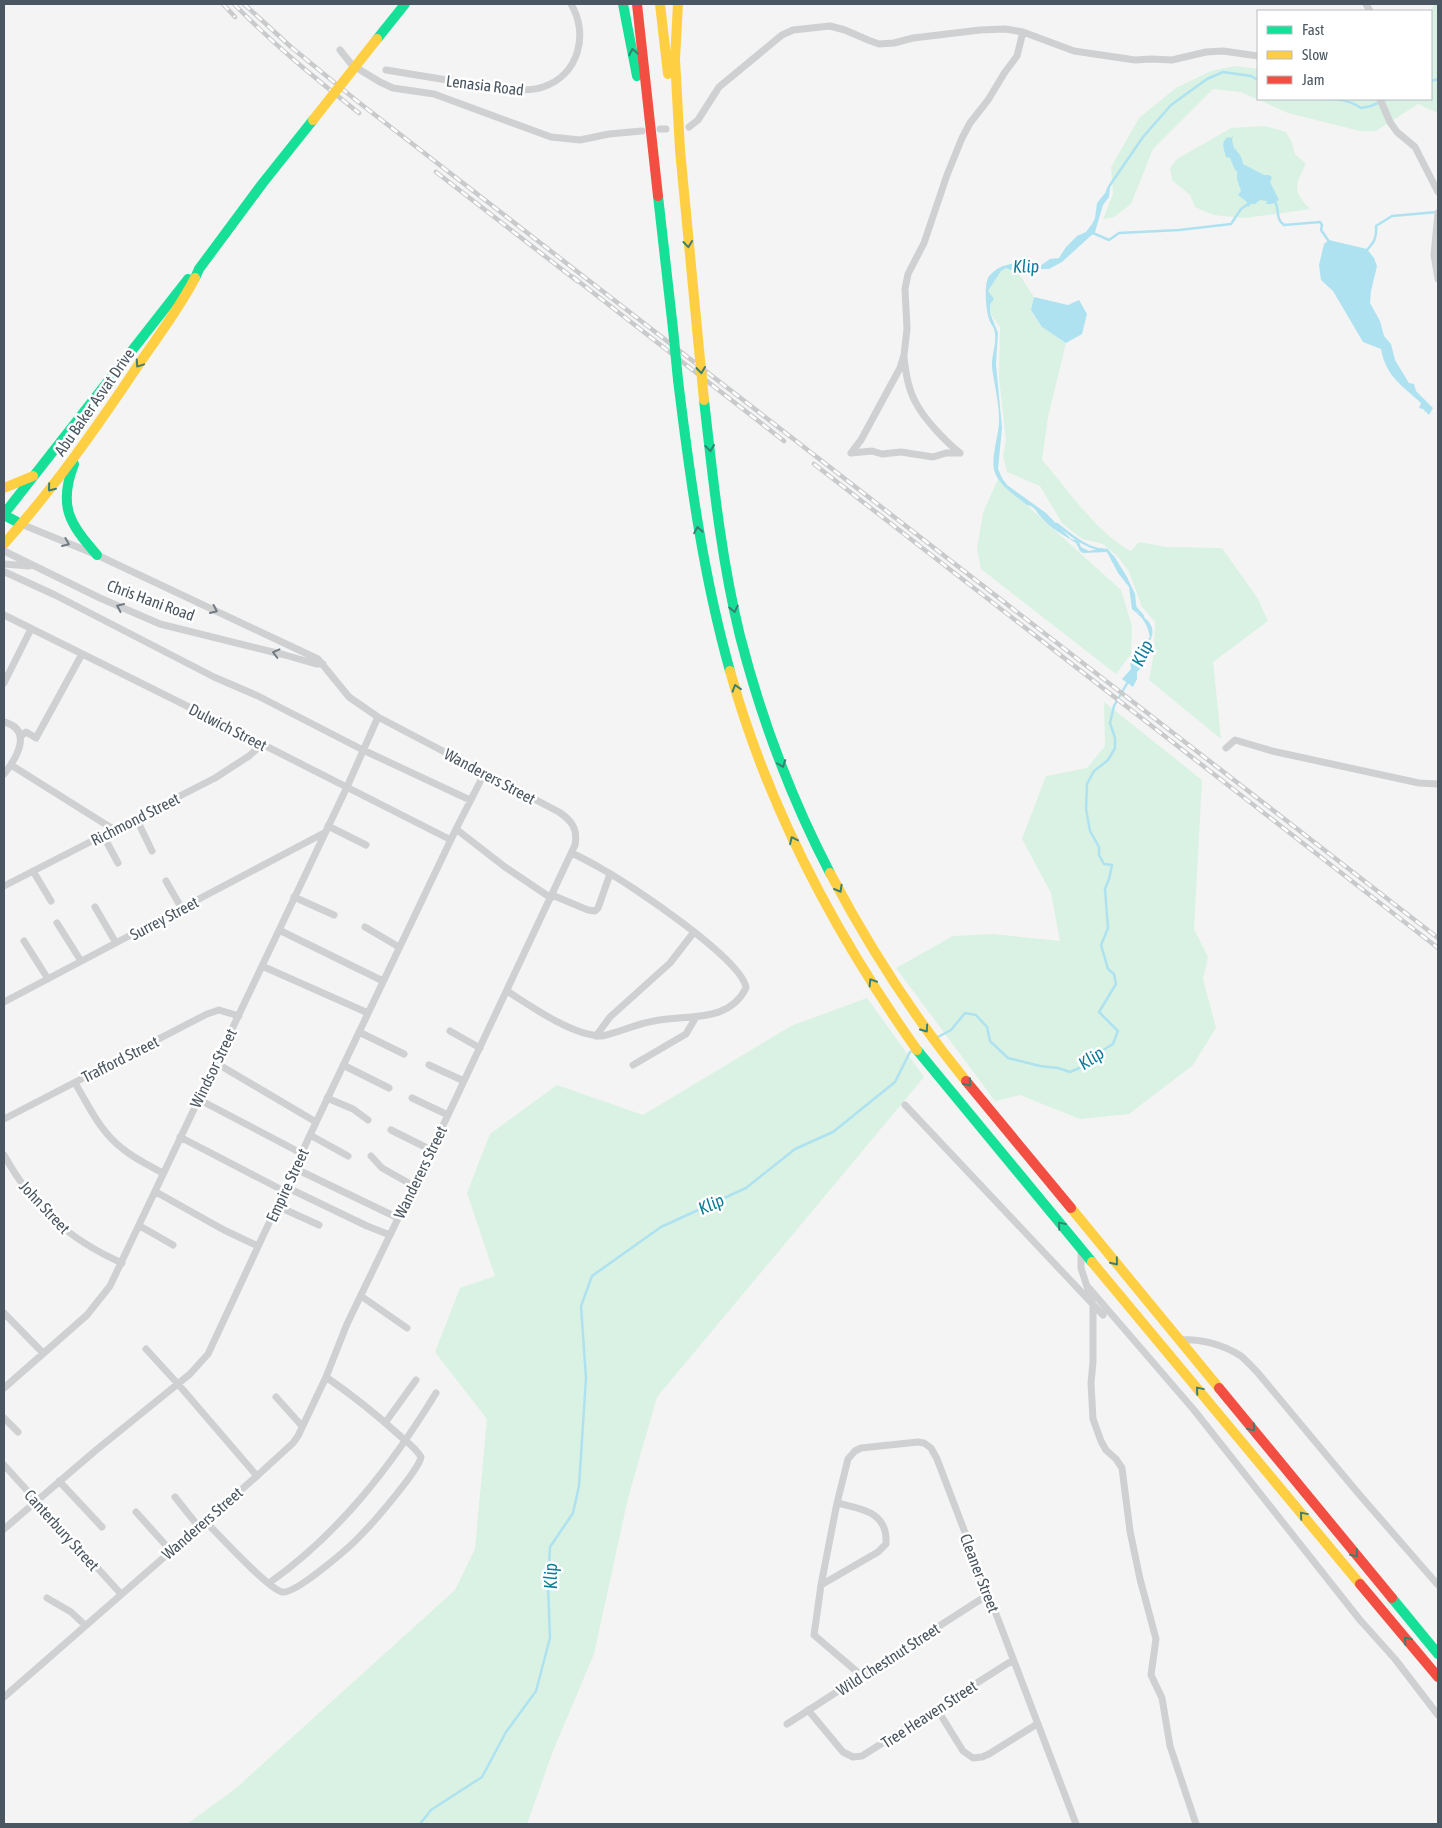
<svg xmlns="http://www.w3.org/2000/svg" width="1442" height="1828" viewBox="0 0 1442 1828" font-family="'Asap Condensed',sans-serif">
	<rect width="100%" height="100%" fill="#f4f4f4"/>
	<!-- green -->
	<path fill="#d9f2e3" d="M1434 4H1438V113L1418 104 1376 131H1360L1288 113 1241 92 1213 89 1153 149 1131 204 1114 217 1103 219 1113 194 1111 167 1139 118 1176 88 1211 71 1235 66 1258 69V99H1431V11Z
		M1265 126 1286 132 1292 143 1295 154 1306 164C1295 184 1292 191 1310 209L1246 218 1213 215 1195 207 1190 195 1172 180 1170 168 1177 159 1231 128Z
		M1008 267 1011 269 1015 268 1034 297 1031 310 1042 327 1066 343 1048 417 1042 460C1067 488 1097 534 1131 551L1139 542 1166 547 1222 548 1258 599 1268 621 1213 662 1221 739 1149 680 1154 653 1155 622 1142 607 1129 572 1119 558 1103 544 1082 539 1062 523 1040 486 1007 472 1003 456 1006 440 999 378 1000 327 990 313 988 291 1001 271Z
		M998 479 1121 590 1132 626 1131 654 1116 674 981 569 977 549 983 513Z
		M1104 702 1202 780 1194 929 1208 957 1203 979 1216 1028 1193 1065 1129 1114 1080 1119 1020 1095 995 1101 896 968 953 936 993 934 1060 941 1051 893 1022 839 1046 776 1087 768 1105 746Z
		M867 998 924 1077 657 1397 628 1498 594 1654 553 1751 527 1824H187L235 1789 455 1590 475 1549 487 1419 435 1352 460 1288 495 1276 467 1193 490 1134 557 1085 643 1115 791 1026Z"/>
	<!-- water -->
	<path fill="#aee2f0" d="M1233 136 1232 140 1234 148C1239 153 1242 157 1243 164L1264 175H1269L1272 177 1270 182 1279 200 1272 204H1266L1267 201 1260 200 1255 204H1251L1248 207 1247 202 1238 195 1241 191 1237 179V171L1235 170 1230 158 1226 157C1224 149 1220 142 1228 137L1231 138Z
		M1110 187 1109 197 1103 205 1095 232 1062 262 1049 269 1011 270 1006 268 1001 271 988 291 994 299 990 304V313L998 333 996 364 1002 428 998 469 1002 478 1007 485 1046 513 1071 539 1079 541 1081 547 1089 551 1102 548 1114 556 1127 577 1135 594 1137 612C1169 633 1141 641 1145 664L1137 672V679L1133 687 1122 679 1131 669 1130 660 1132 654 1138 651 1150 637C1147 623 1143 618 1132 609L1129 587 1118 573 1107 552 1083 553 1080 551 1076 543C1064 535 1051 529 1041 517 1036 512 1035 506 1027 505 1016 496 1000 486 995 473 990 461 998 437 999 424 1000 405 994 385 992 367 991 355 998 342 994 329 993 326 990 323 989 319 986 310 983 282 990 275 1004 260 1023 263 1040 266L1050 259 1059 258 1066 247 1077 236 1086 232 1092 224 1095 218 1097 203Z
		M1329 240 1367 249 1374 258 1377 266 1371 291 1370 303 1380 321 1384 336 1391 344 1395 360 1409 383 1414 384 1416 391 1433 408 1429 415 1423 409 1419 408 1421 403C1402 385 1386 377 1381 349L1363 342 1333 291 1321 280 1319 265 1324 244Z
		M1034 297 1068 305 1079 300 1087 314 1082 334 1066 343 1042 327 1031 310Z"/>
	<g fill="none" stroke-linecap="round" stroke-linejoin="round">
		<!-- stream -->
		<path stroke="#aee2f0" stroke-width="2.5" d="M1431 81 1438 79
			M1326 99C1339 99 1349 100 1361 108L1371 106 1387 99
			M1107 191 1110 185 1143 137 1171 105 1207 79 1223 72 1251 76 1258 80
			M1275 202C1280 210 1275 219 1284 225L1320 222 1322 225 1321 230 1330 243
			M1091 234 1093 233 1109 240 1119 233 1179 230 1231 224 1241 209 1248 204
			M1367 250C1374 242 1377 238 1376 226L1392 216 1437 212
			M1057 524C1072 536 1088 550 1107 550L1111 555
			M1135 607 1143 616
			M936 1038 951 1030 965 1013 976 1015 987 1027 990 1041 1008 1058 1040 1066 1058 1068 1070 1072 1084 1066 1093 1056 1113 1044 1118 1031 1099 1012 1116 984 1114 974 1108 969 1101 945 1108 928 1105 889 1109 879 1112 865 1104 864 1099 855V847L1090 831 1086 809 1087 784 1094 771 1108 760 1115 748V738L1110 723 1114 706 1129 680
			M420 1824 431 1810 482 1777 506 1732 536 1691 550 1638 548 1585 550 1547 573 1513 579 1486 586 1378 581 1306 592 1276 661 1227 746 1188 795 1149 833 1132 895 1082 910 1052 913 1050"/>
		<!-- street -->
		<path stroke="#ced0d2" stroke-width="7" d="M1366 4 1370 11
			M340 50 352 65 380 82 393 88 434 94 551 137 580 140 609 134 642 131
			M386 70 508 90C520 90 532 91 543 87 579 75 589 34 571 4
			M1380 99 1390 122 1397 132 1415 147 1438 192
			M689 127 698 120 719 87 782 35 793 30 830 26 845 30 868 40 879 44 894 43 913 38 930 36 980 30 1005 29 1023 32 1074 51 1135 60 1151 59 1172 60 1206 52 1223 51 1258 56
			M660 129H666
			M1438 213 1434 255 1438 279
			M904 358C906 373 908 389 916 403 924 419 946 442 960 453
			M851 453 861 440 900 368 904 355 907 329 905 289 908 274 924 243 947 175 962 138 970 123 988 100 1005 72 1017 56 1023 32
			M851 453 872 451 882 454 901 452 933 457 946 453H960
			M4 551 100 598 160 624 285 655 316 664H323
			M4 564 29 566
			M5 572 55 595 214 677 258 696 363 750 470 800
			M4 615 181 703 451 840
			M4 683 31 629
			M4 722C34 730 16 759 4 774
			M21 736 26 732 36 738 82 654
			M1226 748 1235 740 1272 751 1419 783 1438 784
			M11 765 113 829
			M136 818 152 851
			M328 826 366 845
			M456 829 505 867 551 898
			M103 835 118 863
			M33 871 51 901
			M166 881 182 909
			M4 886 215 778 249 756 262 744
			M552 895 588 910 595 911 598 908 610 874
			M294 897 334 915
			M95 907 116 943
			M57 923 81 961
			M365 927 399 947
			M279 930 383 981
			M24 941 48 979
			M262 966 368 1013
			M507 991C532 1007 573 1036 602 1036 620 1032 636 1024 654 1021 687 1014 728 1024 746 988 743 960 630 884 602 869 592 863 582 858 572 853
			M4 1002 324 833
			M450 1031 480 1048
			M359 1032 404 1054
			M596 1036 610 1017 670 963 694 932
			M216 1063 316 1122
			M343 1065 389 1088
			M429 1065 464 1081
			M633 1065 686 1034 696 1017
			M75 1083C89 1106 100 1132 123 1149 135 1159 150 1166 163 1173
			M327 1098 353 1109 368 1120
			M412 1098 448 1115
			M198 1099 301 1153
			M905 1105 1103 1315
			M4 1119 207 1014 219 1010 239 1016
			M391 1130 431 1150
			M310 1135 348 1156
			M180 1137 284 1191
			M4 1155C33 1207 68 1239 122 1263
			M371 1156 382 1168 414 1186
			M294 1168 398 1218
			M286 1187 367 1226 390 1235
			M156 1192 224 1230 258 1246
			M277 1206 319 1225
			M140 1226 173 1245
			M1081 1249V1268L1093 1305V1362L1091 1383 1093 1419 1101 1441 1106 1450 1116 1459 1122 1468 1130 1531 1140 1579 1156 1639 1151 1675 1162 1698 1170 1746 1196 1824
			M1089 1288 1194 1410 1360 1620 1395 1659 1438 1715
			M361 1296 407 1328
			M4 1313 43 1353
			M1180 1340C1200 1338 1224 1345 1241 1356 1247 1361 1253 1368 1258 1373L1358 1493 1438 1585
			M146 1349 178 1384 257 1476
			M4 1388 87 1315 110 1286 347 787 378 717
			M276 1397 302 1426
			M4 1418 18 1432
			M385 1423 416 1380
			M4 1465 121 1594
			M59 1481 102 1527
			M175 1497 198 1526
			M136 1512 170 1550
			M204 1520C218 1534 267 1588 282 1592 295 1595 351 1546 361 1535 373 1523 419 1470 421 1457 416 1448 407 1442 399 1435 376 1414 352 1395 326 1377
			M4 1529 95 1451 190 1374 208 1354 310 1135 456 829 484 774
			M269 1583C339 1534 392 1465 436 1393
			M821 1585 878 1552 886 1544C888 1511 861 1509 837 1503
			M47 1598 71 1612 85 1625
			M862 1676 814 1635 821 1585 837 1503 848 1459 855 1451 861 1448 918 1442 924 1443 931 1448 937 1459 1076 1824
			M4 1697 257 1476 293 1443 298 1436 326 1377 347 1324 448 1115 575 845C578 829 572 821 559 812L378 717 349 697 318 659 97 555 21 524
			M937 1709 963 1751 973 1758 982 1757 989 1754 1037 1724
			M808 1710 843 1752 853 1757 862 1756 1013 1660
			M787 1724 989 1594"/>
		<!-- fast -->
		<path stroke="#16e098" stroke-width="10" d="M623 4 637 76
			M377 39 405 4
			M658 196 673 329
			M195 278 199 269 262 184 313 120
			M678 380C690 478 703 575 730 671
			M704 400C713 479 721 559 740 636 761 718 791 798 830 873
			M74 464C58 506 69 523 97 555
			M4 514 188 279
			M4 515 21 524
			M917 1050 1092 1262
			M1392 1598 1438 1654"/>
		<!-- slow -->
		<path stroke="#ffcf43" stroke-width="10" d="M660 4 668 74
			M678 4 675 59 680 150 698 339
			M4 488 33 476
			M4 544C54 488 97 427 139 364 158 336 179 309 195 278
			M730 671C768 808 835 934 917 1050
			M830 873C869 947 913 1016 966 1081
			M1071 1208 1219 1388
			M1092 1262 1360 1584"/>
		<!-- jam -->
		<path stroke="#f24e42" stroke-width="10" d="M637 4 658 196
			M966 1081 1071 1208
			M1219 1388 1392 1598
			M1360 1584 1438 1677"/>
		<defs>
			<path id="rail" d="M223 4 235 17
				M234 4C273 44 316 79 359 113
				M244 4 291 47 357 101 1438 938
				M436 172 577 281
				M573 277 784 441
				M814 464 1438 948"/>
		</defs>
		<!-- rail casing -->
		<use href="#rail" stroke="#c9cacc" stroke-width="4.5"/>
		<!-- rail -->
		<use href="#rail" stroke="#fff" stroke-width="2.5" stroke-dasharray="8" stroke-linecap="butt"/>
		<!-- fast-bridge -->
		<path stroke="#16e098" stroke-width="10" d="M673 329 678 380"/>
		<!-- slow-bridge -->
		<path stroke="#ffcf43" stroke-width="10" d="M313 120 377 39
			M698 339 704 400"/>
	</g>
	<!-- one-way arrows -->
	<defs><path id="oneway-chevron" d="M-2-3.5L2.5 0L-2 3.5" fill="none" stroke-width="1.6" stroke-linecap="round" stroke-linejoin="round" transform="scale(1.25)"/></defs>
	<g stroke="#3a7f72">
		<use href="#oneway-chevron" transform="translate(633 52) rotate(-101)"/>
		<use href="#oneway-chevron" transform="translate(688 244) rotate(84)"/>
		<use href="#oneway-chevron" transform="translate(139 364) rotate(124)"/>
		<use href="#oneway-chevron" transform="translate(701 370) rotate(84)"/>
		<use href="#oneway-chevron" transform="translate(710 448) rotate(84)"/>
		<use href="#oneway-chevron" transform="translate(51 488) rotate(129)"/>
		<use href="#oneway-chevron" transform="translate(698 530) rotate(-100)"/>
		<use href="#oneway-chevron" transform="translate(734 609) rotate(78)"/>
		<use href="#oneway-chevron" transform="translate(736 688) rotate(-107)"/>
		<use href="#oneway-chevron" transform="translate(782 764) rotate(69)"/>
		<use href="#oneway-chevron" transform="translate(793 840) rotate(-115)"/>
		<use href="#oneway-chevron" transform="translate(839 889) rotate(61)"/>
		<use href="#oneway-chevron" transform="translate(872 982) rotate(-122)"/>
		<use href="#oneway-chevron" transform="translate(925 1029) rotate(55)"/>
		<use href="#oneway-chevron" transform="translate(968 1083) rotate(51)"/>
		<use href="#oneway-chevron" transform="translate(1061 1225) rotate(-130)"/>
		<use href="#oneway-chevron" transform="translate(1115 1262) rotate(51)"/>
		<use href="#oneway-chevron" transform="translate(1199 1390) rotate(-130)"/>
		<use href="#oneway-chevron" transform="translate(1252 1428) rotate(50)"/>
		<use href="#oneway-chevron" transform="translate(1303 1515) rotate(-130)"/>
		<use href="#oneway-chevron" transform="translate(1355 1554) rotate(50)"/>
		<use href="#oneway-chevron" transform="translate(1407 1640) rotate(-130)"/>
	</g>
	<g stroke="#727b83">
		<use href="#oneway-chevron" transform="translate(66 543) rotate(23)"/>
		<use href="#oneway-chevron" transform="translate(120 607) rotate(-156)"/>
		<use href="#oneway-chevron" transform="translate(214 610) rotate(25)"/>
		<use href="#oneway-chevron" transform="translate(276 653) rotate(-166)"/>
	</g>
	<g text-anchor="middle" dominant-baseline="central" stroke-width="5" stroke-linejoin="round" paint-order="stroke">
		<!-- street labels -->
		<g font-size="16" fill="#4a5661" stroke="#fff">
			<text transform="translate(485 85) rotate(7)">Lenasia Road</text>
			<text transform="translate(94 402) rotate(-55)">Abu Baker Asvat Drive</text>
			<text transform="translate(151 600) rotate(20)">Chris Hani Road</text>
			<text transform="translate(228 727) rotate(27)">Dulwich Street</text>
			<text transform="translate(490 776) rotate(28)">Wanderers Street</text>
			<text transform="translate(135 819) rotate(-27)">Richmond Street</text>
			<text transform="translate(164 918) rotate(-28)">Surrey Street</text>
			<text transform="translate(120 1059) rotate(-27)">Trafford Street</text>
			<text transform="translate(213 1068) rotate(-64)">Windsor Street</text>
			<text transform="translate(420 1172) rotate(-64)">Wanderers Street</text>
			<text transform="translate(287 1185) rotate(-65)">Empire Street</text>
			<text transform="translate(45 1207) rotate(47)">John Street</text>
			<text transform="translate(202 1523) rotate(-41)">Wanderers Street</text>
			<text transform="translate(62 1530) rotate(48)">Canterbury Street</text>
			<text transform="translate(980 1573) rotate(69)">Cleaner Street</text>
			<text transform="translate(888 1659) rotate(-33)">Wild Chestnut Street</text>
			<text transform="translate(929 1714) rotate(-33)">Tree Heaven Street</text>
		</g>
		<!-- water labels -->
		<g font-size="18" font-style="italic" fill="#0c7c9b" stroke="#fff">
			<text transform="translate(1026 266) rotate(-1)">Klip</text>
			<text transform="translate(1142 653) rotate(-65)">Klip</text>
			<text transform="translate(1091 1058) rotate(-34)">Klip</text>
			<text transform="translate(711 1204) rotate(-24)">Klip</text>
			<text transform="translate(550 1576) rotate(-90)">Klip</text>
		</g>
	</g>
	<!-- border -->
	<rect width="1442" height="1828" fill="none" stroke="#4a5661" stroke-width="10"/>
	<!-- legend -->
	<rect x="1257" y="10" width="175" height="90" fill="#ffffff" stroke="#b7bbc0"/>
	<rect x="1267" y="26" width="25" height="8" fill="#16e098" stroke="#b7bbc0"/>
	<text x="1302" y="35" font-size="15" fill="#4a5661">Fast</text>
	<rect x="1267" y="51" width="25" height="8" fill="#ffcf43" stroke="#b7bbc0"/>
	<text x="1302" y="60" font-size="15" fill="#4a5661">Slow</text>
	<rect x="1267" y="76" width="25" height="8" fill="#f24e42" stroke="#b7bbc0"/>
	<text x="1302" y="85" font-size="15" fill="#4a5661">Jam</text>
</svg>
